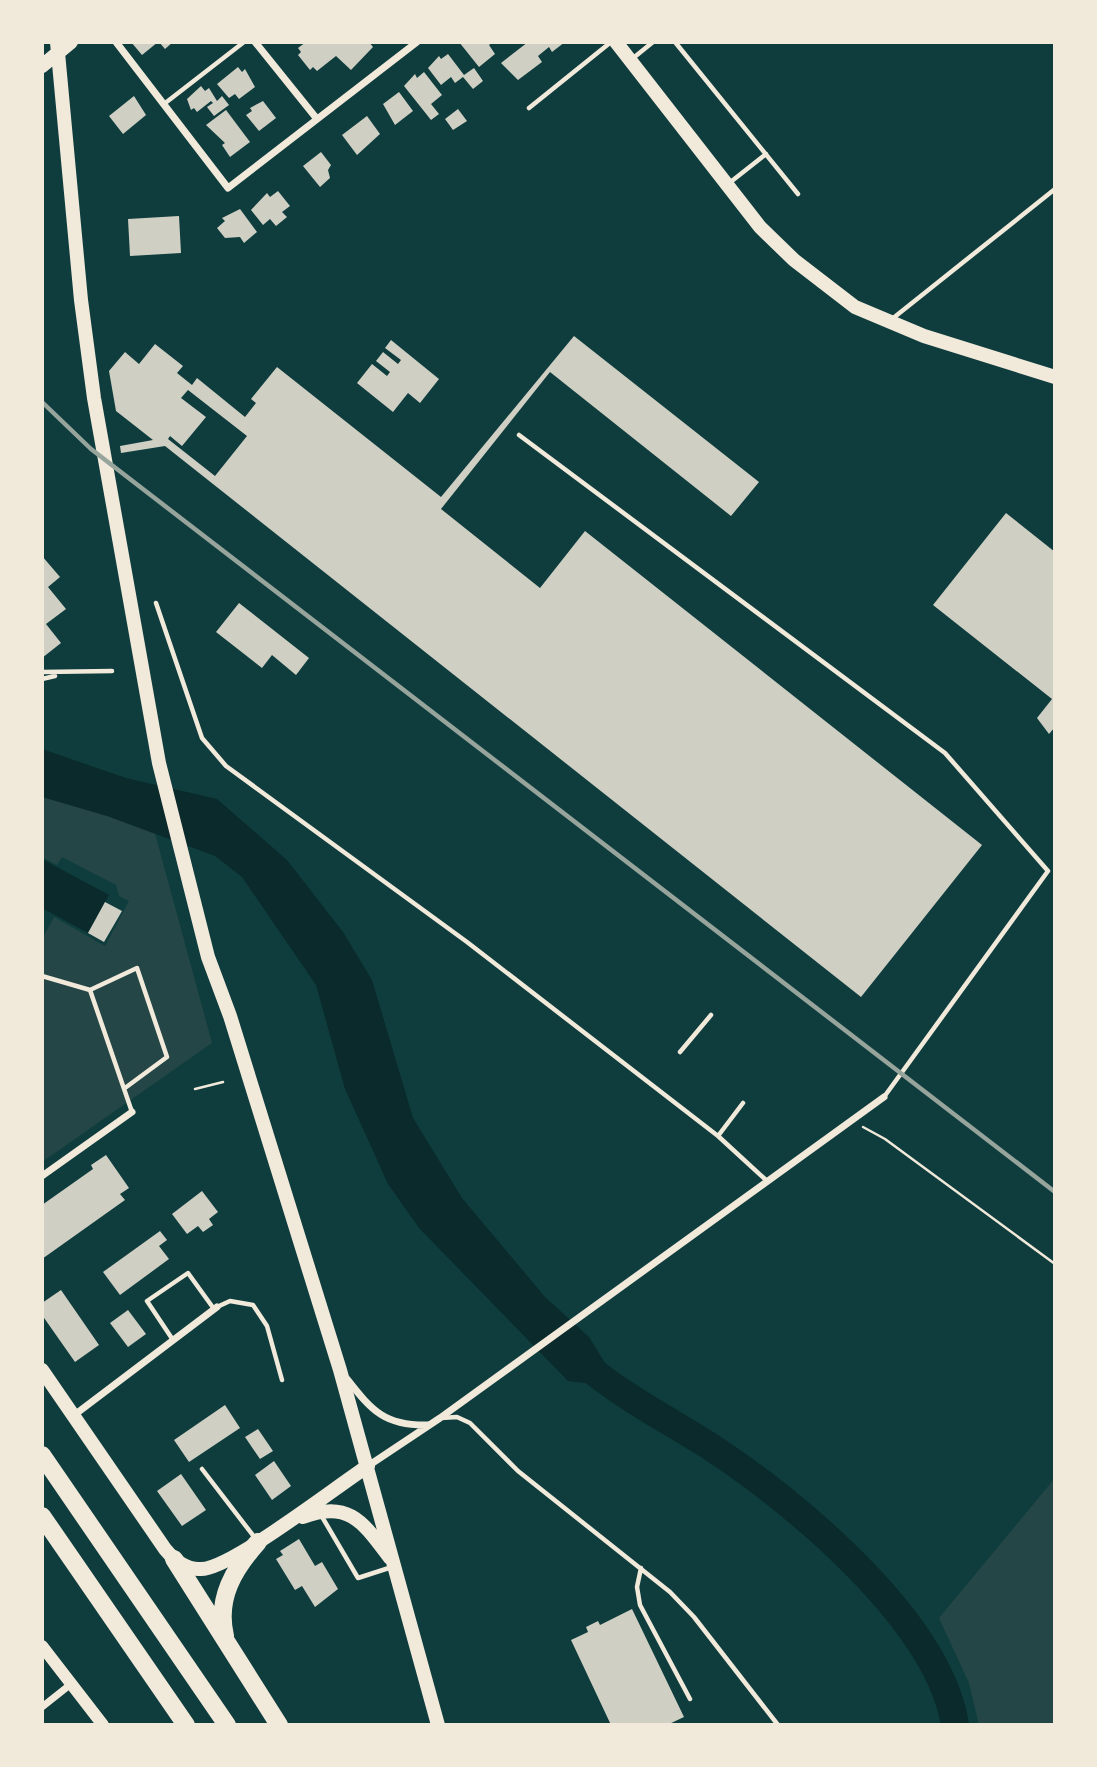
<svg xmlns="http://www.w3.org/2000/svg" width="1097" height="1767" viewBox="0 0 1097 1767" font-family="Quicksand,sans-serif">
	<rect width="100%" height="100%" fill="#0f3d3e"/>
	<!-- green -->
	<path fill="#244646" d="M42 776 150 815 212 1043 42 1162V939L54 917 105 946 129 901 119 896 116 885 62 857 57 865 42 857Z
		M1055 1478V1725H979L969 1683 939 1618Z"/>
	<!-- water -->
	<path fill="#0a2a2b" d="M42 749 126 778 217 799 287 860 343 932 372 980 413 1118 462 1198 545 1297 589 1337 605 1363 609 1386 568 1381 419 1228 388 1184 345 1089 316 985 242 877 215 856 107 816 42 797Z
		M42 859 109 895 88 933 42 908Z"/>
	<g fill="none" stroke-linecap="round" stroke-linejoin="round">
		<!-- river -->
		<path stroke="#0a2a2b" stroke-width="28" d="M582 1362C621 1396 667 1419 711 1447 795 1502 939 1621 955 1725"/>
	</g>
	<!-- building -->
	<path fill="#cfcfc3" fill-rule="evenodd" d="M131 42H158L142 55Z
		M159 42H173L165 49Z
		M306 42H369L373 47 351 70 336 56 317 71 313 67 310 70 298 55 301 52 298 48Z
		M459 42H493L489 45 495 54 479 67Z
		M528 42H565L552 52 549 47 538 56 542 62 518 80 501 63Z
		M448 54 464 75 474 68 483 81 473 89 463 77 455 83 451 77 441 85 428 68 439 56 441 59Z
		M238 67 242 72 245 69 255 87 239 99 235 94 229 98 217 84Z
		M424 72 442 95 431 104 439 114 431 120 404 86 415 74 417 78Z
		M201 86 205 91 209 88 217 101 222 96 229 105 214 116 207 107 213 103 211 101 197 112 194 108 191 110 187 99Z
		M399 92 413 111 395 125 383 104Z
		M134 96 146 115 123 134 109 116Z
		M263 101 276 118 259 131 246 115 252 111 250 108Z
		M458 109 467 121 453 130 445 119Z
		M226 110 250 142 230 157 222 145 225 143 206 125Z
		M367 116 380 134 357 155 342 135Z
		M321 152 331 165 328 170 330 178 320 187 303 166Z
		M278 191 290 206 282 212 287 217 276 226 270 219 263 225 251 210 267 193 270 197Z
		M240 209 257 232 244 243 240 237 225 238 217 228 225 221 222 218Z
		M179 216 181 253 130 256 128 219Z
		M574 336 759 482 731 516 550 372 441 509 540 588 585 531 982 845 861 997 165 446 121 453 120 446 153 440 116 411 109 371 125 352 139 364 155 344 183 366 177 373 192 385 197 378 245 417 256 403 251 399 277 367 441 497ZM188 390 247 436 215 476 168 439 170 436 182 446 206 417 181 398Z
		M391 340 439 379 420 403 408 393 393 412 357 383 372 364 387 376 390 372 376 361 383 352 398 364 401 360 385 348Z
		M1006 513 1055 552V727L1049 734 1037 718 1052 699 933 605Z
		M42 556 60 577 48 587 66 609 46 624 61 643 42 658Z
		M239 603 309 658 296 675 272 655 262 668 216 632Z
		M105 902 122 911 104 942 88 933Z
		M106 1155 129 1188 120 1194 125 1200 42 1259V1205L93 1169 91 1165Z
		M202 1191 218 1212 209 1219 213 1225 203 1232 198 1226 187 1234 172 1214Z
		M160 1231 167 1240 159 1246 169 1259 120 1295 103 1272Z
		M61 1290 99 1345 75 1362 42 1315V1303Z
		M128 1310 146 1334 128 1347 110 1323Z
		M225 1405 240 1428 189 1462 174 1440Z
		M258 1429 273 1451 260 1459 245 1437Z
		M274 1461 291 1486 272 1500 255 1475Z
		M181 1474 206 1510 182 1526 157 1491Z
		M299 1539 315 1566 322 1562 338 1589 315 1607 302 1586 295 1590 276 1559 283 1555 280 1551Z
		M632 1609 684 1717 667 1725H611L571 1640 588 1632 586 1627 598 1621 600 1625Z"/>
	<g fill="none" stroke-linecap="round" stroke-linejoin="round">
		<!-- path -->
		<path stroke="#f1e9da" stroke-width="2.5" d="M195 1089 223 1082
			M863 1127 885 1139 1055 1264"/>
		<!-- service -->
		<path stroke="#f1e9da" stroke-width="4.5" d="M675 42 798 194
			M632 59 653 42
			M164 104 244 42
			M529 108 611 42
			M728 184 766 154
			M892 319 1055 189
			M519 435 945 753 1048 871 884 1097
			M156 603 202 738 226 766 467 942 718 1136 767 1181
			M42 672 112 671
			M42 679 55 676
			M42 976 90 990 132 1112
			M90 990 137 968 167 1057 125 1088
			M680 1052 711 1015
			M718 1136 743 1103
			M217 1307 230 1301 253 1305 267 1326 282 1380
			M173 1340 147 1301 188 1273 214 1309
			M441 1418 457 1417 470 1423 518 1471 670 1592 694 1617 778 1725
			M202 1469 255 1538
			M321 1515 358 1578 392 1567
			M641 1568 637 1587 640 1605 690 1699"/>
		<!-- minor -->
		<path stroke="#f1e9da" stroke-width="7" d="M116 42 228 188 417 42
			M255 42 317 119
			M42 1176 132 1112
			M347 1379C372 1411 385 1426 428 1425
			M73 1416 217 1307
			M368 1466 440 1418 884 1097
			M42 1707 71 1684"/>
		<!-- tertiary -->
		<path stroke="#f1e9da" stroke-width="12" d="M42 1646 103 1725"/>
		<!-- secondary -->
		<path stroke="#f1e9da" stroke-width="14" d="M57 42 81 300 94 398 159 763 208 957 230 1016 340 1370 438 1725
			M616 42 760 227 794 260 855 307 924 336 1055 377
			M42 66 71 42
			M42 1370 165 1549C174 1560 186 1570 201 1569 231 1569 337 1486 368 1466
			M303 1517C350 1499 364 1524 390 1558"/>
		<!-- motorway -->
		<path stroke="#f1e9da" stroke-width="18" d="M42 1455 227 1725
			M42 1516 186 1725
			M174 1559 279 1725
			M225 1636C216 1598 234 1569 258 1542"/>
		<!-- rail -->
		<path stroke="#97a49c" stroke-width="4.5" d="M42 402 91 449 1055 1192"/>
	</g>
	<!-- border -->
	<rect width="1097" height="1767" fill="none" stroke="#f1e9da" stroke-width="88"/>
</svg>
